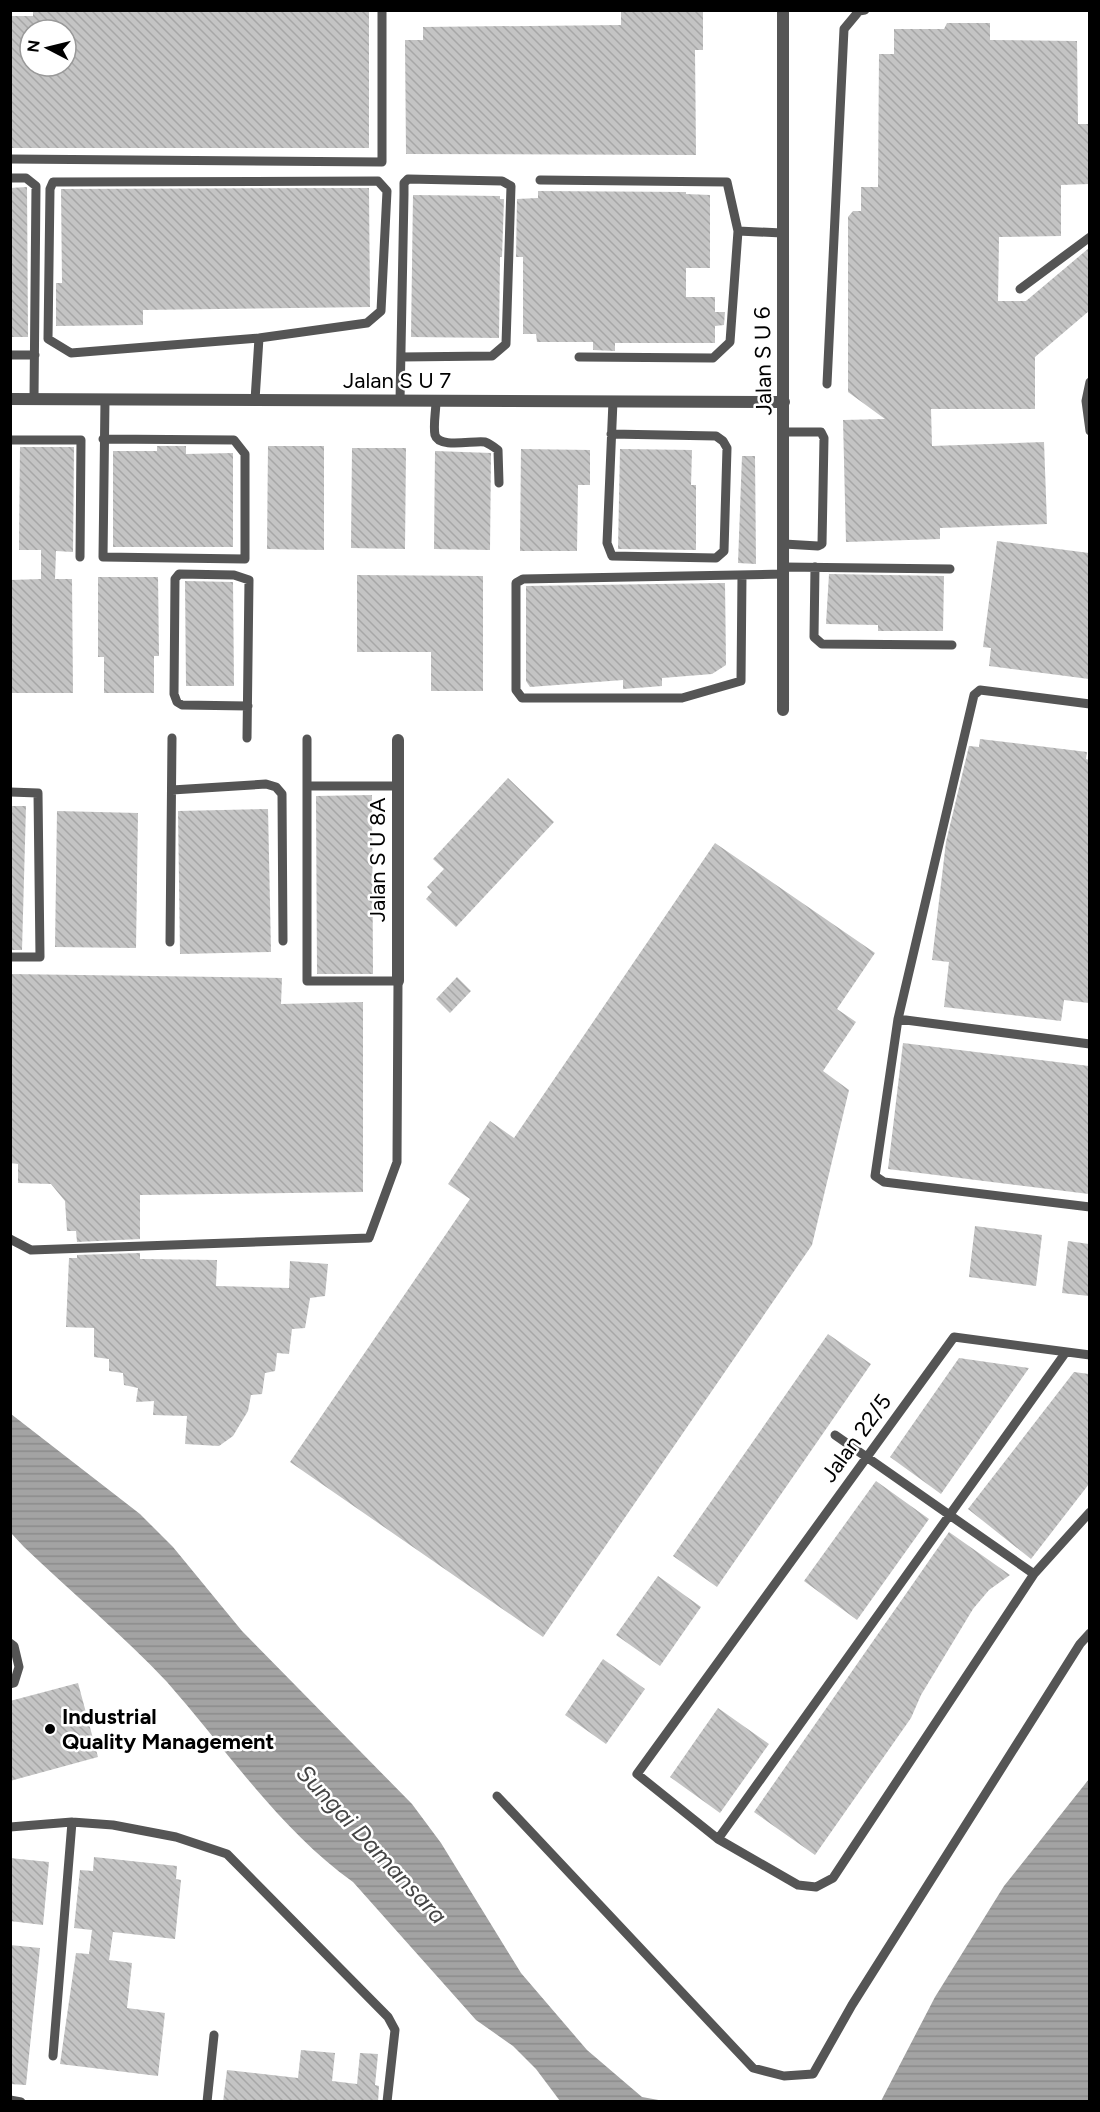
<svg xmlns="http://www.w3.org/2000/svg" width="1100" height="2112" viewBox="0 0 1100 2112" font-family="Figtree,sans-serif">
	<defs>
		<pattern id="water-rules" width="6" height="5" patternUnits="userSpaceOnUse" patternTransform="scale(1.5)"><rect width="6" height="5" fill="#a3a3a3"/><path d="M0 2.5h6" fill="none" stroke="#8b8b8b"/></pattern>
		<pattern id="building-back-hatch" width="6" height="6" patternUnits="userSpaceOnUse" patternTransform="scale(1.5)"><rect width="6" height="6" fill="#c4c4c4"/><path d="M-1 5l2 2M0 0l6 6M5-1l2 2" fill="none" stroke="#a7a7a7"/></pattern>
	</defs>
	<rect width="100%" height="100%" fill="#fff"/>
	<!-- water -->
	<path fill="url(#water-rules)" d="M11 1414 140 1514 173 1547 242 1631 412 1804 441 1843 521 1973 587 2050 642 2097 664 2101H560L536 2069 513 2046 476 2020 353 1882C279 1829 227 1750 167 1682 124 1636 70 1591 24 1547L11 1533Z
		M1089 1779V2101H881L935 1997 1004 1886Z"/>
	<!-- building -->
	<path fill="url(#building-back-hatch)" fill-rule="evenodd" d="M33 10H369V148H10V16H33ZM30 30H66V66H30Z
		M621 10H703V50H695L696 155 406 154 405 40H423V27L621 25Z
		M947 23H990V40L1077 41 1078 124H1089V184L1061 185V236L999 237 998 301H1026L1089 248V311L1035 357V409H931L932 446 1044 442 1047 524 940 528V539L846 542 843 420 885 419 848 392V217L853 211H861V187H878L879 54H894V29H944Z
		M27 187 28 337H10V188Z
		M369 188 370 307 143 310V325L56 326V283H62L61 189Z
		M538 191 686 192V194L710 195V268H686V297H715V312H725L724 325 715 326V343H615V351L593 350V342H537L536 334H523V257H516L517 199 538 198Z
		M413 195 500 196V199H504L502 257H500L499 338 411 337Z
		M157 446H186V454L233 453V547H113V451H157Z
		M268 446H324V550L267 549Z
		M20 447H74L73 552 56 551 55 579H72L73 693H10V580L41 579V550H19Z
		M352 448H406L405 549 351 548Z
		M521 449 590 450V485H578L577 551H520Z
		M620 449 692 450 691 485H696V550L618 549Z
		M435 451 491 453 490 550 434 549Z
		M742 456H755L756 564 738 563Z
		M997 541 1089 553V679L989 666 991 648 983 647Z
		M829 574 944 576 943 631H878V625L826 624Z
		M357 575 483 576V691H431V652H357Z
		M98 577H158L159 656H154V693H104V657H98Z
		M185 581 233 582 234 686H186Z
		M725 583 726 665 712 674 662 678V686L623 689V680L530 687 526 681V586Z
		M980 739 1087 752 1086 759 1089 760V1003L1064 1000 1061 1021 944 1007 949 962 932 960 946 842 969 746 979 747Z
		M508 778 554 822 456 927 426 899 432 892 427 887 444 869 433 859Z
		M372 795 373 974H317L316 796Z
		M10 806H26L22 950H10Z
		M268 809 271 952 180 954 178 811Z
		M57 811 138 813 136 948 55 947Z
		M715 843 875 953 837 1009 856 1022 823 1071 849 1090 812 1245 543 1637 290 1462 470 1199 448 1184 490 1121 514 1138Z
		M10 974 282 978 281 1004 363 1002V1192L140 1195V1239L77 1242 76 1231H67L65 1201 51 1184 18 1183V1164L10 1163Z
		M457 977 471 991 450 1013 436 999Z
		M903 1043 1089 1066V1194L888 1169Z
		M975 1226 1042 1235 1036 1286 969 1277Z
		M1068 1241 1089 1244V1296L1062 1293Z
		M140 1253V1259L217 1260 216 1286 289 1288 290 1261 328 1264 325 1296 310 1298 305 1328 292 1329 289 1354 277 1353 275 1371 265 1373 262 1394 251 1395 248 1411 233 1436 219 1446 185 1444 187 1416 153 1415 154 1401 136 1402 138 1388 124 1385 123 1373 109 1371V1359L94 1357V1328L66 1327 69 1258H77V1255Z
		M828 1334 871 1364 717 1587 673 1556Z
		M959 1358 1029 1368 941 1494 890 1457Z
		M1074 1372 1089 1374V1484L1031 1559 968 1509Z
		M876 1481 929 1519 857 1620 804 1581Z
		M949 1532 1010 1575 989 1590 973 1609 921 1695 911 1718 815 1855 754 1812Z
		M658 1576 701 1607 660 1666 616 1635Z
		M603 1659 645 1689 606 1744 565 1715Z
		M78 1683 98 1757 10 1781V1701Z
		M718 1708 769 1744 720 1813 670 1777Z
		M94 1857 177 1866 176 1879 181 1880 175 1939 113 1932 109 1960 132 1963 127 2008 165 2013 158 2076 60 2064 76 1953 89 1954 92 1930 74 1928 80 1870 93 1871Z
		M10 1858 49 1862 43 1925 10 1921Z
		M10 1945 40 1948 26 2085 10 2084Z
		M301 2050 335 2053 332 2081 357 2084 360 2053 378 2054 375 2085 379 2086 378 2102H223L227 2070 298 2078Z"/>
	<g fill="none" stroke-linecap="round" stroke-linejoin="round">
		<!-- service -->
		<path stroke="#555" stroke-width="9" d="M10 159 382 162V10
			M10 178H26L36 186 34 399
			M540 180 727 182 738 231
			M378 181 387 191 381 311 367 323 259 338 71 353 48 339 50 189 53 182Z
			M1020 289 1090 237
			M10 355H35
			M579 357 713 358 730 342 738 231 782 233
			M1090 382 1086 401 1090 431
			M827 384 844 29 859 11 865 10
			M255 400 259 338
			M400 401 404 194V183L408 179 502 181 511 186 506 344 492 356 401 357
			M436 401C436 411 433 425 435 435 439 449 474 440 485 442 490 444 494 447 498 450L499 483
			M611 434 716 436 723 441 727 448 724 551 716 558 612 556 607 543 613 401
			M103 439 234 440 245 454V559L103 557 105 400
			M10 440H81L80 557
			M784 544 818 546 822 544 824 438 821 432H785
			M784 567 950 569
			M815 567 814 637 822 644 952 645
			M742 575 741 681 682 698H522L516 690V583L523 579 784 574
			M1090 704 980 690 974 695 898 1019 875 1176 884 1182 1090 1207
			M247 738 249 580 234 575 179 574 175 579 174 694 177 702 182 705 248 706
			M307 786H398
			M172 790 266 784 276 787 282 794 283 941
			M10 792 38 793 40 957H10
			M170 942 172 738
			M898 1019 1090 1044
			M10 1239 31 1250 369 1238 397 1162 398 981H307V739
			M1090 1355 954 1337 637 1774 718 1839 798 1885 816 1887 833 1878 1034 1574 1090 1512
			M835 1435 1034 1574
			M10 1643 14 1646 19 1667 14 1683 10 1684
			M497 1796 753 2068 784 2076 813 2074 852 2005 1080 1644 1090 1633
			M10 1827 72 1822 113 1825 176 1837 227 1854 388 2017 395 2030 387 2102
			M718 1839 1066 1352
			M53 2056 72 1822
			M10 2100 21 2102
			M207 2102 214 2035"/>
		<!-- minor -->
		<path stroke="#555" stroke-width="12" d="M783 10C782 244 784 477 783 710
			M10 399 784 402
			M398 981V740"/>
	</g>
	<!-- markers -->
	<circle fill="#000" stroke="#fff" stroke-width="2" cx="50" cy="1729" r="6"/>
	<g text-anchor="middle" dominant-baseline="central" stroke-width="5" stroke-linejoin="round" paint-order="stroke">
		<!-- street labels -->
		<g font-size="22" fill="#000" stroke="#fff">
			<text transform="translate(763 361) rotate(-91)">Jalan S U 6</text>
			<text x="397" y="380">Jalan S U 7</text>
			<text transform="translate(377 860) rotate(-90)">Jalan S U 8A</text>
			<text transform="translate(856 1438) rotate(-54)">Jalan 22/5</text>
		</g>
		<!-- poi labels -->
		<g font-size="22" font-weight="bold" fill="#000" stroke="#fff" text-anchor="start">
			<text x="62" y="1716">Industrial<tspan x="62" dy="25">Quality Management</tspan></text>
		</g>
		<!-- water labels -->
		<g font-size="24" font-style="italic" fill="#444" stroke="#fff">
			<text transform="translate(372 1844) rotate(47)">Sungai Damansara</text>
		</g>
	</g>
	<!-- border -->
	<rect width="1100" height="2112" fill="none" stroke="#000000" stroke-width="24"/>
	<!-- north arrow -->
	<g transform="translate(48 48) rotate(277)"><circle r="28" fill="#ffffff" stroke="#999999" stroke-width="1.5"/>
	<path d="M0-4.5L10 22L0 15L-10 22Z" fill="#000000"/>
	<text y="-9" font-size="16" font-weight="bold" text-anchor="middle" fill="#000000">N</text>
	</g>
</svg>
